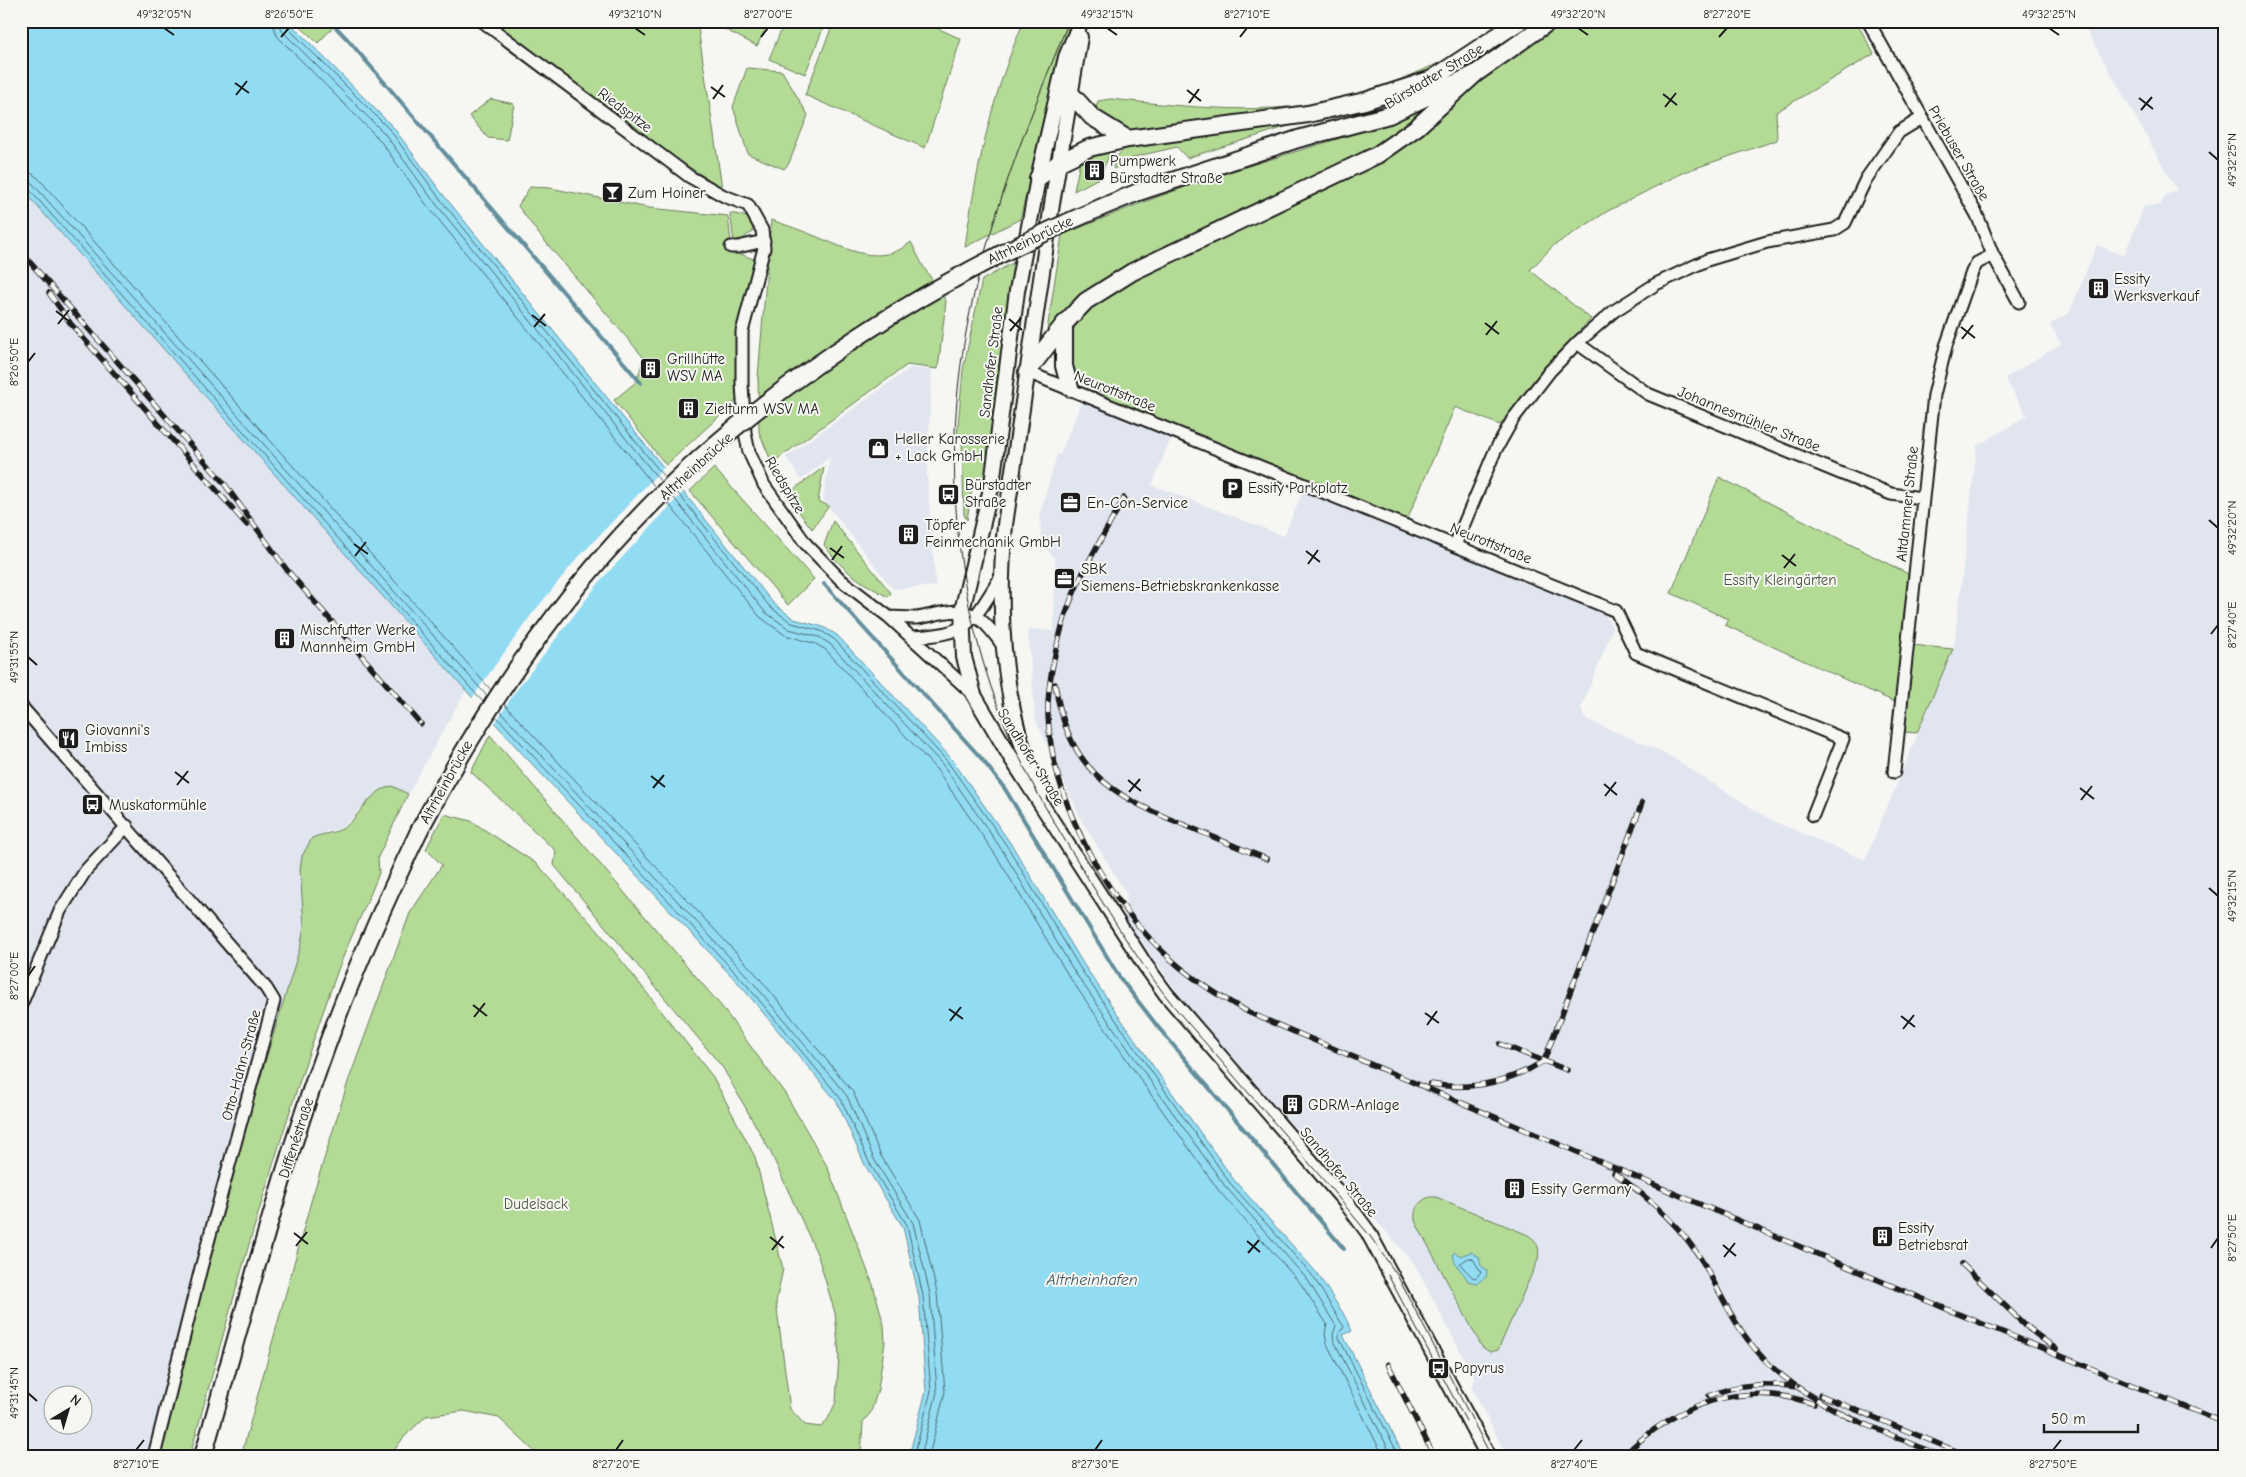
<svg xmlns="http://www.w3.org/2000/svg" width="2246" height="1477" viewBox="0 0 2246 1477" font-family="'Comic Neue',sans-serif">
	<rect width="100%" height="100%" fill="#f6f6f2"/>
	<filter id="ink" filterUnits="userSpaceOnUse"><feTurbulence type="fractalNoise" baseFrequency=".02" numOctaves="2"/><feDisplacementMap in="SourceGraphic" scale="10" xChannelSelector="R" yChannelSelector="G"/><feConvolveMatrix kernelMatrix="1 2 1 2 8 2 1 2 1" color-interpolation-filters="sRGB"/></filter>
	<g filter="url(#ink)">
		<!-- built -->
		<path fill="#e0e5f0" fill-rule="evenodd" d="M2081 21H2225V1456H1507L1472 1388 1475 1379 1415 1265 1182 999 1124 917 1127 895 1082 821 1035 718 1028 629 1054 631 1055 558 1047 550 1041 536 1040 514 1057 454 1060 455 1082 400 1171 438 1152 485 1284 536 1304 488 1605 615 1613 628 1581 708 1585 719 1663 752 1771 820 1865 860 1954 647 1977 446 2027 416 2005 378 2061 344 2050 324 2069 313 2097 245 2124 256 2144 206 2160 205 2166 195 2177 190Z
			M21 188 466 690 408 794 392 786 364 805 342 828 325 832 303 902 304 925 301 944 245 1128 201 1291 161 1456H21ZM52 1394H82V1424H52Z
			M910 368 932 370 927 475 936 586 893 589 823 499 830 457 801 480 786 457Z"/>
		<!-- green -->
		<path fill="#b4db96" stroke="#687c59" d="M294 21H339L318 43Z
			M489 21H697L722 188 650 142Z
			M725 21H769L757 46 722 28Z
			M785 21H826L805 74 769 59Z
			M834 21H922L961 39 925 148 805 95Z
			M1024 21H1070L1020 219 965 247C976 169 992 94 1024 21Z
			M1564 21H1856L1874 54 1776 112 1777 140 1684 172 1608 211 1553 246 1530 270 1591 319 1543 368 1500 425 1455 407 1407 520 1109 398 1070 368V342L1076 322 1096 303 1136 279 1333 186 1386 158 1414 139 1492 71Z
			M1448 59 1439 68 1335 105 1137 131 1123 129 1095 112 1098 101 1110 99C1190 107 1270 117 1349 97 1383 89 1415 73 1448 59Z
			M747 68 782 71 808 115 789 163 784 169 748 154 733 107Z
			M1441 98 1404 131 1362 156 1080 297 1047 330 1062 235 1141 203 1222 174 1377 127Z
			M491 99 514 104 507 140 488 138 469 116Z
			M1314 118 1187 158 1177 147 1134 157 1114 169 1113 167 1118 155 1127 147 1235 133Z
			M1112 149 1099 178 1074 191 1081 157Z
			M530 187 550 188 649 208 728 216 732 251 756 260 737 400 666 465 614 400 636 382 644 358 538 233 518 206Z
			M730 213 752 218 753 232 746 236 742 242H734Z
			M771 220C786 225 801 230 815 236 847 249 880 268 911 242L923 266 946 301 938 369 907 365 772 463 759 432 758 377Z
			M1016 261 998 371 985 479 973 482 967 520 964 515 962 438 957 437 963 370 982 280Z
			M824 467 818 501 829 506 812 529 786 495Z
			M714 468 814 579 788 605 690 491Z
			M1719 477 1910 575 1897 703 1725 625 1728 619 1671 593Z
			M833 521 891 593 888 597C859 581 844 572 824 545Z
			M1911 645 1953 649 1917 733 1904 732Z
			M490 735 722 1007 786 1095 827 1166 873 1285 884 1325 885 1342 878 1389 871 1412 863 1422 861 1456H539L499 1418 464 1411 426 1416 404 1437 390 1456H241L312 1198 348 1082 410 913 442 865 426 849 444 814 471 821 537 864 599 932 713 1077 755 1157 783 1269 776 1302 790 1409 805 1425 821 1427 828 1419 836 1402 839 1355 835 1313 818 1256 770 1151 723 1068 554 865 556 851 471 772Z
			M392 786 408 794 378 857 379 873C367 905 351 935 339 967 281 1127 234 1292 190 1456H161L201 1291 245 1128 301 944 304 925 300 870 302 856 312 838C321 834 334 833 342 829 358 820 368 791 392 786Z
			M1429 1197H1436L1528 1235C1538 1241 1540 1249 1538 1260L1498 1350 1490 1352 1482 1347 1415 1221C1414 1208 1417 1203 1429 1197Z"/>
		<!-- water -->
		<path fill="#92dcf3" stroke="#638f9d" d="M21 21H288L393 127 441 192 773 603 794 619 823 627 837 635 951 758 1013 847 1084 965 1160 1076 1234 1180 1316 1272 1343 1313 1352 1331 1343 1335 1404 1456H909L926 1391 919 1297 903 1227 865 1165 837 1102 741 986 518 749 21 188Z
			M1455 1252 1460 1256 1471 1252 1479 1257 1481 1266 1487 1270 1486 1277 1477 1283 1468 1281C1463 1270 1454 1268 1453 1254Z"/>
		<!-- pier -->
		<path fill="#f6f6f2" d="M665 466 685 490 601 580 515 692 494 725 471 700 486 678 532 614 575 561Z"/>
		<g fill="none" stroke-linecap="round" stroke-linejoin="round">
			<!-- shore -->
			<path stroke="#4b6972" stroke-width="1" d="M272 21 277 36 379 139 426 204 656 488
				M279 21 282 31 385 134 432 199 661 482
				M285 21 287 27 390 130 437 195 665 478
				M21 172 31 173 38 178 491 690
				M21 179 32 183 487 696
				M21 185 27 187 483 702
				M677 492 770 607 792 623 821 631 834 639 947 761 1009 849 1080 968 1156 1078 1230 1183 1312 1275 1344 1327 1339 1333V1338L1399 1456
				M673 497 765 612 789 629 819 637 830 644 943 765 1004 853 1074 971 1151 1082 1225 1186 1307 1279 1336 1326 1333 1334 1334 1341 1392 1456
				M667 502 760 617 785 635 816 644 826 650 937 770 997 857 1068 975 1145 1086 1219 1191 1301 1284 1327 1324 1325 1334 1327 1344 1383 1456
				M504 704 756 974 853 1092 881 1156 920 1220 937 1293 945 1392 929 1456
				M500 711 750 979 847 1096 874 1159 913 1223 930 1294 937 1392 921 1456
				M496 716 745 983 841 1099 869 1162 907 1225 923 1296 931 1391 914 1456
				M1469 1258 1473 1259 1481 1272 1476 1278 1472 1277 1460 1264Z"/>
			<!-- stream -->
			<path stroke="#638f9d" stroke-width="4" d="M330 21 349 41 641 383
				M824 584 981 758 1005 789 1120 978 1158 1027 1344 1249"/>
			<defs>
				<path id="minor" d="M482 21 690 177 724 196 748 205 762 230 764 248 742 332V384L745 433 749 452 764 485 806 544 841 580 889 617 974 695
					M1868 21 1977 215 1993 255 2019 302
					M731 247H738L764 241
					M1577 343 1648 394 1891 494 1922 498
					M1027 372 1616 611 1636 653 1843 739 1813 815
					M1455 545 1495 451 1513 419 1550 371 1577 343 1614 311 1656 284 1707 260 1767 242 1834 230 1845 223 1866 179 1899 132 1922 118
					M889 617C898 617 908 618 917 618 927 617 937 613 948 612 975 607 989 626 1003 646
					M911 637C971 634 971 624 1002 575
					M21 706 266 988 274 1001 201 1268 154 1456
					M1894 772 1934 395 1946 346 1972 272 1977 263 1993 255
					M21 1005 60 911 86 870 127 826"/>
				<path id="tertiary" d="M1081 21 1066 57 1038 178 1017 291 992 484 962 611 964 657 974 695 1010 756 1145 965 1166 994 1345 1201 1368 1232 1488 1456
					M1041 793C1001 711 997 615 1005 525L1052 204 1080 37"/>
				<path id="secondary" d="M1426 83 1520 21
					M1071 94 1092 117 1128 139
					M1038 178 1060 162 1089 148 1128 139 1308 114 1365 101 1435 78
					M1136 193 1298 139 1389 115 1475 74 1550 21
					M1064 324V366L1070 388
					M1027 372 1064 324 1086 301 1132 272 1377 155 1417 127 1475 74
					M203 1456C244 1313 281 1168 333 1029 358 961 388 896 419 831"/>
			</defs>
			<!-- minor casing -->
			<use href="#minor" stroke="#1c1c1c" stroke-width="15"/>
			<!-- tertiary casing -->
			<use href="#tertiary" stroke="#1c1c1c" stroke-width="18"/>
			<!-- secondary casing -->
			<use href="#secondary" stroke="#1c1c1c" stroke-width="20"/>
			<!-- minor -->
			<use href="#minor" stroke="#f6f6f2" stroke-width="11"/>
			<!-- tertiary -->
			<use href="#tertiary" stroke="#f6f6f2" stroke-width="14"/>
			<!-- secondary -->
			<use href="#secondary" stroke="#f6f6f2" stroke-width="16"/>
			<!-- tram -->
			<path stroke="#1c1c1c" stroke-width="1" d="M1069 21C1030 116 992 211 970 312 939 458 954 616 1017 752 1035 792 1058 829 1080 865 1106 909 1132 951 1162 991 1178 1013 1197 1033 1215 1054 1267 1115 1320 1174 1370 1236L1397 1275 1491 1456
				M1388 1275 1466 1421"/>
			<defs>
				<path id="rail" d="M21 252 223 482 287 570 421 724
					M49 293 71 324 247 525
					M1124 498C1102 539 1074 581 1062 627 1054 655 1047 687 1048 716 1052 799 1102 892 1161 950 1187 976 1218 996 1250 1013L1956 1313 2225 1423
					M1055 684C1068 768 1108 794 1182 824 1211 836 1239 848 1267 859
					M1500 1044 1567 1070
					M1430 1084C1470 1091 1509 1082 1544 1061L1642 803
					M1614 1173C1650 1198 1681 1226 1704 1264 1719 1290 1730 1317 1748 1340 1774 1376 1812 1398 1850 1418
					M1962 1264 2028 1328 2056 1349
					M1388 1364 1434 1456
					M1820 1395 1968 1456
					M1709 1396C1738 1383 1765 1383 1797 1387
					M1844 1415 1941 1456
					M1623 1456C1676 1404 1741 1379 1814 1404"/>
			</defs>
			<!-- rail casing -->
			<use href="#rail" stroke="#1c1c1c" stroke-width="5.5"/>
			<!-- rail -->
			<use href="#rail" stroke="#f6f6f2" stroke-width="4" stroke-dasharray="11" stroke-linecap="butt"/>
			<defs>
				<path id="secondary-bridge" d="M419 831C458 757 502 685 553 618 699 423 912 283 1136 193"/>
			</defs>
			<!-- secondary-bridge casing -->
			<use href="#secondary-bridge" stroke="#1c1c1c" stroke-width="20" stroke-linecap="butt"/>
			<!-- secondary-bridge -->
			<use href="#secondary-bridge" stroke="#f6f6f2" stroke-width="16"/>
		</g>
	</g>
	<!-- ticks -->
	<path fill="none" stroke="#1c1c1c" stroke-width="2" d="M164 28 174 35M635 28 645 35M1107 28 1117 35M1578 28 1588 35M2049 28 2059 35M281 37 289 28M761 37 768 28M1240 37 1247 28M1719 37 1727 28M235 83 249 93M711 87 725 97M1187 90 1201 101M1663 94 1677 105M236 95 247 81M2139 98 2153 109M713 99 723 85M1189 103 1199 89M1665 107 1676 93M2141 110 2152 97M2209 152 2218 160M56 311 70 322M532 315 546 326M1009 319 1022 330M1485 323 1499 334M58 324 69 310M534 327 545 314M1961 327 1975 338M1010 331 1021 318M1486 335 1497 321M1962 339 1973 325M28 362 35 353M2209 520 2218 528M354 544 368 554M830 548 844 558M1306 551 1320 562M1782 555 1796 566M355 556 366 542M832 560 842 546M1308 564 1318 550M1784 568 1795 554M2211 634 2218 625M28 657 37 665M175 772 189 783M651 776 665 787M1128 780 1141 791M1604 784 1617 795M177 785 188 771M653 788 664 775M2080 788 2094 799M1129 792 1140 779M1605 796 1616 782M2081 800 2092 786M2209 888 2218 896M28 976 35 966M473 1005 487 1016M949 1009 963 1019M1425 1013 1439 1023M1901 1016 1915 1027M474 1017 485 1003M950 1021 961 1007M1427 1025 1437 1011M1903 1029 1914 1015M294 1233 308 1244M770 1237 784 1248M1247 1241 1260 1252M1723 1245 1736 1256M296 1246 307 1232M2211 1248 2218 1238M772 1250 783 1236M1248 1253 1259 1240M1724 1257 1735 1243M28 1393 37 1401M136 1450 144 1440M616 1450 623 1440M1095 1450 1102 1440M1574 1450 1582 1440M2053 1450 2061 1440"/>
	<!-- icons -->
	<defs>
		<symbol id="building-square" viewBox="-11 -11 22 22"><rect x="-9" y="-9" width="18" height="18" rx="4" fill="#1c1c1c" stroke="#f6f6f2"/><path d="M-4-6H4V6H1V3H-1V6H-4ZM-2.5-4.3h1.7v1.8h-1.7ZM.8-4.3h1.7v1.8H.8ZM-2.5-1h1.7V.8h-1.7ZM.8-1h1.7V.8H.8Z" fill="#fff"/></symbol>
		<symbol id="bar-square" viewBox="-11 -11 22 22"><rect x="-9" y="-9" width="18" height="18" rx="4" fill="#1c1c1c" stroke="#f6f6f2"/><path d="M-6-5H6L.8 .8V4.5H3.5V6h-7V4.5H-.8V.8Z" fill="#fff"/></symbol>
		<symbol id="shop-square" viewBox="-11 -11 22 22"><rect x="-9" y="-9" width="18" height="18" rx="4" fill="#1c1c1c" stroke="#f6f6f2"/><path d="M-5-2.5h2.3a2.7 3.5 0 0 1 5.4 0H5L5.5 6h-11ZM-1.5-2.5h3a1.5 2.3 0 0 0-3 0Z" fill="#fff"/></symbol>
		<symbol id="parking-square" viewBox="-11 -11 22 22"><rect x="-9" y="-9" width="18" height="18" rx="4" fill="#1c1c1c" stroke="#f6f6f2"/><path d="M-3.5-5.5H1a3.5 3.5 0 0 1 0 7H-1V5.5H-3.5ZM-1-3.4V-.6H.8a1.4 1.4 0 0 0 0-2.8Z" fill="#fff"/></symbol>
		<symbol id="bus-square" viewBox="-11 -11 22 22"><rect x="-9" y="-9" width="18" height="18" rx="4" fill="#1c1c1c" stroke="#f6f6f2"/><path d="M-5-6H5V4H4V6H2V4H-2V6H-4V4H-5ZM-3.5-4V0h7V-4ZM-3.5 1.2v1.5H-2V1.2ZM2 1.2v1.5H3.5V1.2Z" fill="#fff"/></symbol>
		<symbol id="office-square" viewBox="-11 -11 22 22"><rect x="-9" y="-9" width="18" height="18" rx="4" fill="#1c1c1c" stroke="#f6f6f2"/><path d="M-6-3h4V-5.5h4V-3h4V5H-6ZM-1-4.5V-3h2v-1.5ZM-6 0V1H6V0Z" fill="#fff"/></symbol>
		<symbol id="restaurant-square" viewBox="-11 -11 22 22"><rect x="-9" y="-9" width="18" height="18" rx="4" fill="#1c1c1c" stroke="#f6f6f2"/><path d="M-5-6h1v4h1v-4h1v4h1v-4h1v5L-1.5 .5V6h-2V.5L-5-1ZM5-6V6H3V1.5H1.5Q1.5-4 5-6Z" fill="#fff"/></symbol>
	</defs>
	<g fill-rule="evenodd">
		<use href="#building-square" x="1082" y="158" width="25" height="25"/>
		<use href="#bar-square" x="600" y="180" width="25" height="25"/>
		<use href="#building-square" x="2086" y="276" width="25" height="25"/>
		<use href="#building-square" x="638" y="356" width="25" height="25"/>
		<use href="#building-square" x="676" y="396" width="25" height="25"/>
		<use href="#shop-square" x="866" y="436" width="25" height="25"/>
		<use href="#parking-square" x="1220" y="476" width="25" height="25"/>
		<use href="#bus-square" x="936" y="482" width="25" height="25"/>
		<use href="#office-square" x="1058" y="490" width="25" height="25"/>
		<use href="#building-square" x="896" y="522" width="25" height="25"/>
		<use href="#office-square" x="1052" y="566" width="25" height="25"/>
		<use href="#building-square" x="272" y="626" width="25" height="25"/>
		<use href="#restaurant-square" x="56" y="726" width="25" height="25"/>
		<use href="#bus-square" x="80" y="792" width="25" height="25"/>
		<use href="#building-square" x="1280" y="1092" width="25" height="25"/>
		<use href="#building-square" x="1502" y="1176" width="25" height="25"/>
		<use href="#building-square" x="1870" y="1224" width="25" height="25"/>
		<use href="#bus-square" x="1426" y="1356" width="25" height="25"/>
	</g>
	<g text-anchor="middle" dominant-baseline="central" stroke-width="4" stroke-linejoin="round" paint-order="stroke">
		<!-- street labels -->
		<g font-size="15" fill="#1c1c1c" stroke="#f6f6f2">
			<text transform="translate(1434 76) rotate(-31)">Bürstadter Straße</text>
			<text transform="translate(625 110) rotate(37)">Riedspitze</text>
			<text transform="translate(1959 153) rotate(60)">Priebuser Straße</text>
			<text transform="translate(1030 240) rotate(-26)">Altrheinbrücke</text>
			<text transform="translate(991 362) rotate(-83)">Sandhofer Straße</text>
			<text transform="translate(1115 391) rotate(22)">Neurottstraße</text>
			<text transform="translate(1749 419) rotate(22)">Johannesmühler Straße</text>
			<text transform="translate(696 466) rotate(-42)">Altrheinbrücke</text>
			<text transform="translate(785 485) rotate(59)">Riedspitze</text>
			<text transform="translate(1907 504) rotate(-84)">Altdammer Straße</text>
			<text transform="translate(1491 543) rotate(22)">Neurottstraße</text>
			<text transform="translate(1031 757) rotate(58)">Sandhofer Straße</text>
			<text transform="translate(446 782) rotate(-61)">Altrheinbrücke</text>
			<text transform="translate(241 1065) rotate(-75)">Otto-Hahn-Straße</text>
			<text transform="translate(296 1138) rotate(-72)">Diffenéstraße</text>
			<text transform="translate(1339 1172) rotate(50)">Sandhofer Straße</text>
		</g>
		<!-- poi labels -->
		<g font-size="15" fill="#1c1c1c" stroke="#f6f6f2" text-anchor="start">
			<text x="1110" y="161">Pumpwerk<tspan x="1110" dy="17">Bürstadter Straße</tspan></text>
			<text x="628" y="193">Zum Hoiner</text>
			<text x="2114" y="279">Essity<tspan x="2114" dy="17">Werksverkauf</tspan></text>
			<text x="667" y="359">Grillhütte<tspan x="667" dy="17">WSV MA</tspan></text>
			<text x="705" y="409">Zielturm WSV MA</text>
			<text x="895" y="439">Heller Karosserie<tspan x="895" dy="17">+ Lack GmbH</tspan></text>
			<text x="965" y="485">Bürstadter<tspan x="965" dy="17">Straße</tspan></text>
			<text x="1248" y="488">Essity Parkplatz</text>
			<text x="1087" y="503">En-Con-Service</text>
			<text x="925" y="525">Töpfer<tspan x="925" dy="17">Feinmechanik GmbH</tspan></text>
			<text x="1081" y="569">SBK<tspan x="1081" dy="17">Siemens-Betriebskrankenkasse</tspan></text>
			<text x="300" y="630">Mischfutter Werke<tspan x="300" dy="17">Mannheim GmbH</tspan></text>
			<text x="85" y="730">Giovanni's<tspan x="85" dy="17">Imbiss</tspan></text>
			<text x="109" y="805">Muskatormühle</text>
			<text x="1308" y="1105">GDRM-Anlage</text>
			<text x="1531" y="1189">Essity Germany</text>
			<text x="1898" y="1228">Essity<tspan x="1898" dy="17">Betriebsrat</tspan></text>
			<text x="1454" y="1368">Papyrus</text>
		</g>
		<!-- park labels -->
		<g font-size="15" fill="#4a5541" stroke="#f6f6f2">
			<text x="1780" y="580">Essity Kleingärten</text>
			<text x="536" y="1204">Dudelsack</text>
		</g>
		<!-- water labels -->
		<g font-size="16" font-style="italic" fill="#3f565c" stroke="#f6f6f2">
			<text x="1092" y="1280">Altrheinhafen</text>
		</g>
	</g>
	<!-- margin -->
	<rect width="2246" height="1477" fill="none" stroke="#f6f6f2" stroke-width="55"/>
	<!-- north arrow -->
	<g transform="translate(68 1410) rotate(38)"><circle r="24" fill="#f6f6f2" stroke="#9f9f9c"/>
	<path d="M0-4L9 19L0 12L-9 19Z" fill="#1c1c1c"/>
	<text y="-8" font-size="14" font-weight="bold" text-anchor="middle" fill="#1c1c1c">N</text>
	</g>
	<!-- scale -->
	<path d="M2044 1424v8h94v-8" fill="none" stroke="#1c1c1c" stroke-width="2.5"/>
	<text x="2051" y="1424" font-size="15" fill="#1c1c1c" stroke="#f6f6f2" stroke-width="4" paint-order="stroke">50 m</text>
	<rect x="28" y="28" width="2190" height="1422" fill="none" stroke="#1c1c1c" stroke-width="2"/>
	<g font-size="12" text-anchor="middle" fill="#1c1c1c">
		<text x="164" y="18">49°32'05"N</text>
		<text x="289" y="18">8°26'50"E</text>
		<text x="635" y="18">49°32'10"N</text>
		<text x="768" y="18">8°27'00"E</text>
		<text x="1107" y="18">49°32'15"N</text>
		<text x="1247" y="18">8°27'10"E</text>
		<text x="1578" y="18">49°32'20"N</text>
		<text x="1727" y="18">8°27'20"E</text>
		<text x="2049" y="18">49°32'25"N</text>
		<text transform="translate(2232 160) rotate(-90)" y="4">49°32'25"N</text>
		<text transform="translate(14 362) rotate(-90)" y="4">8°26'50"E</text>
		<text transform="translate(2232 528) rotate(-90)" y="4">49°32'20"N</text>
		<text transform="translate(2232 625) rotate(-90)" y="4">8°27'40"E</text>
		<text transform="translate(14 657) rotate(-90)" y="4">49°31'55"N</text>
		<text transform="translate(2232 896) rotate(-90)" y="4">49°32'15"N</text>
		<text transform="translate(14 976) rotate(-90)" y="4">8°27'00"E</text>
		<text transform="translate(2232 1238) rotate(-90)" y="4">8°27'50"E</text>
		<text transform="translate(14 1393) rotate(-90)" y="4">49°31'45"N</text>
		<text x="136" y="1468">8°27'10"E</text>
		<text x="616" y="1468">8°27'20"E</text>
		<text x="1095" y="1468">8°27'30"E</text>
		<text x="1574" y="1468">8°27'40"E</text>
		<text x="2053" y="1468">8°27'50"E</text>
	</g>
</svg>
